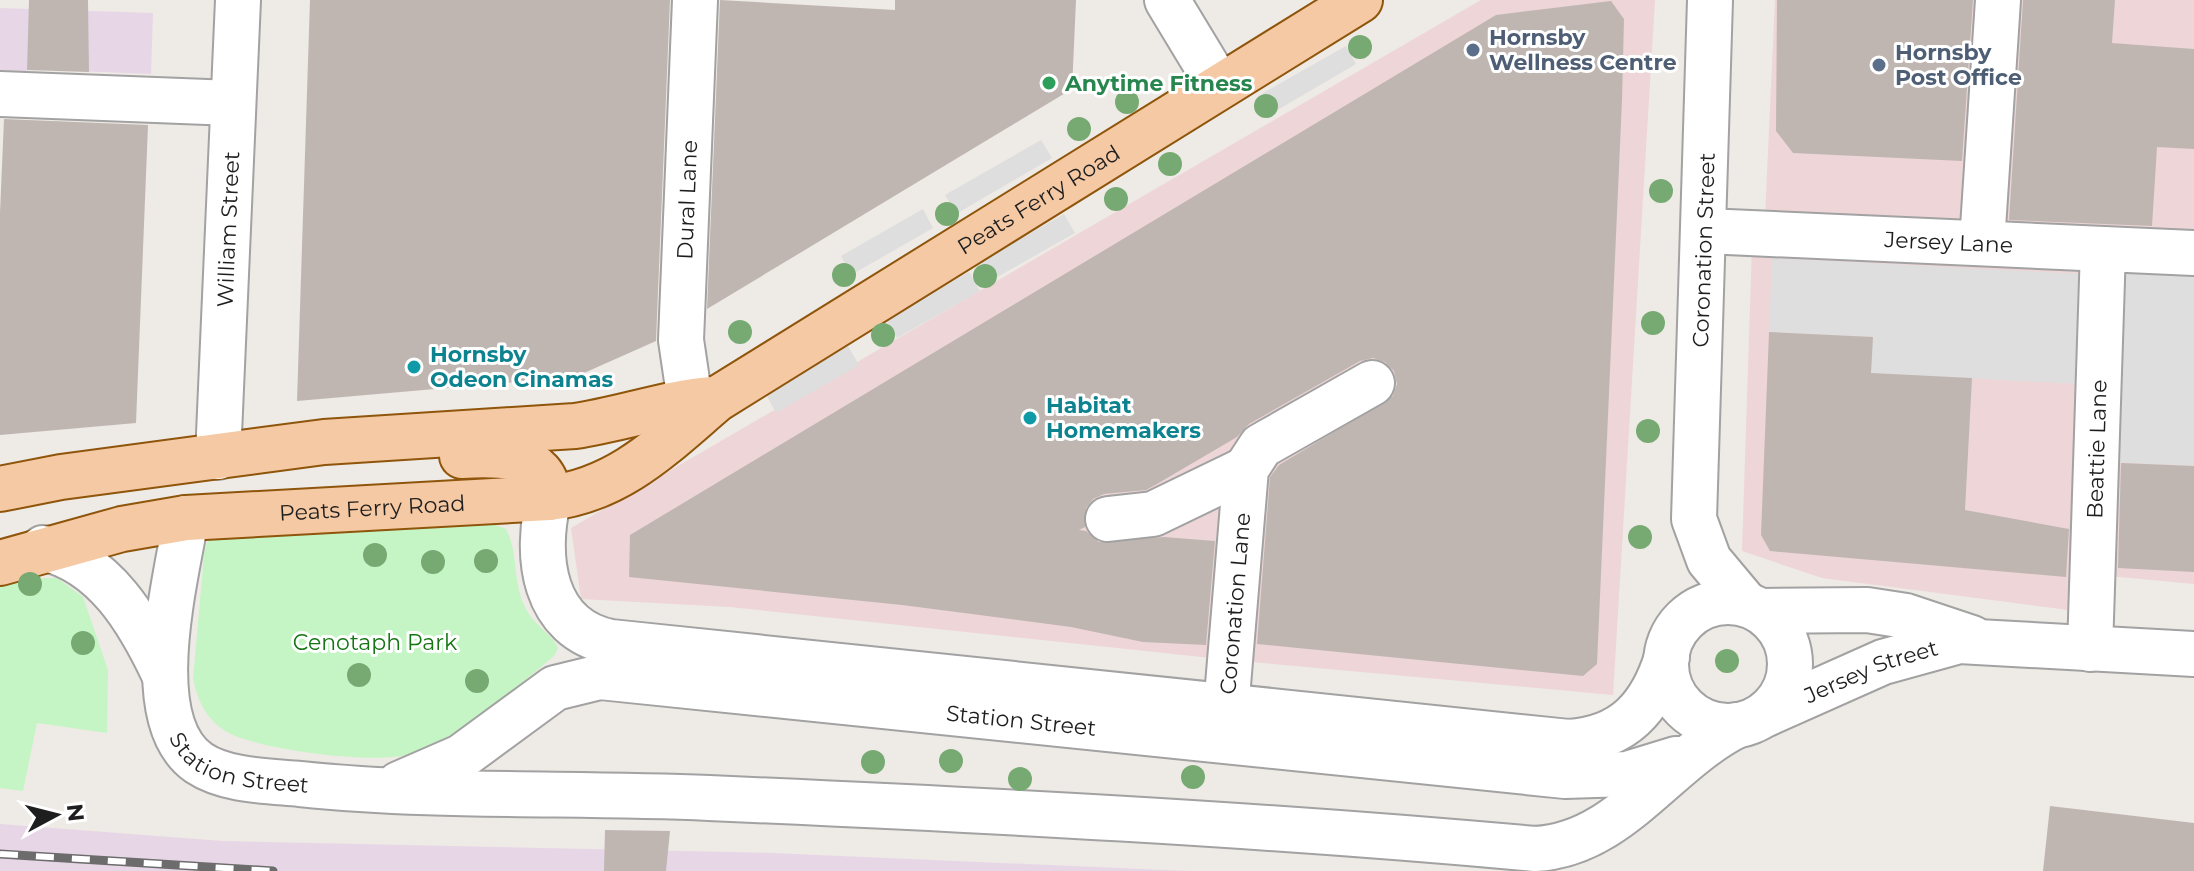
<svg xmlns="http://www.w3.org/2000/svg" width="2194" height="871" viewBox="0 0 2194 871" font-family="Montserrat,sans-serif">
	<rect width="100%" height="100%" fill="#eeeae5"/>
	<!-- commercial -->
	<path fill="#eed5d7" d="M1481 0H1655L1613 695 1230 660 730 607 581 599 571 528Z
		M1775 0H2194V584L2109 576 2115 240 1765 217Z
		M1752 246 2090 263 2076 611 1822 578 1742 551Z"/>
	<!-- industrial -->
	<path fill="#e7d7e6" d="M0 8 153 13 151 74 28 69 18 79H0Z
		M0 824 223 841 773 853 1188 871H0Z"/>
	<!-- park -->
	<path fill="#c6f5c5" d="M495 525 506 529C519 553 512 584 526 609 533 624 554 636 558 648L555 655C513 690 468 732 415 753 381 766 261 750 229 733 207 721 198 702 193 679L204 555C207 536 213 530 231 526Z
		M20 578H57L83 597 108 670 107 733 37 723 23 791 0 788V585Z"/>
	<!-- parking -->
	<path fill="#dedede" d="M1346 46 1356 64 1274 112 1263 93Z
		M1041 140 1052 158 956 214 945 195Z
		M923 209 933 228 851 275 841 256Z
		M1064 214 1075 233 992 280 981 262Z
		M1772 258 2082 274 2078 384 1871 373 1872 337 1769 332Z
		M2110 266 2194 271V466L2109 462Z
		M969 272 980 291 897 338 886 319Z
		M848 346 859 365 776 413 766 394Z"/>
	<!-- building -->
	<path fill="#bfb6b2" d="M29 0H88L89 72 27 70Z
		M310 0H670L656 341 575 377 297 401Z
		M720 0 895 10V0H1076L1072 89 707 309Z
		M1777 0H1973L1962 161 1793 153 1776 131Z
		M2023 0H2115L2112 43 2194 49V149L2157 147 2152 226 2009 220Z
		M1611 1 1624 19 1622 100 1597 664 1583 676 1257 644 1270 477 1279 465 1393 396 1397 384 1394 371 1385 362 1373 358 1360 361 1249 424 1237 437 1157 484 1146 490 1104 494 1093 499 1086 508 1085 527 1079 530 1086 531 1099 542 1164 537 1215 541 1206 645 1143 642 1071 627 902 605 629 577 630 535 1496 15Z
		M4 119 148 125 136 423 0 435V213Z
		M1769 332 1873 337 1871 373 1972 378 1965 510 2069 529 2066 577 1770 551 1761 535Z
		M2121 463 2194 466V572L2118 568Z
		M2050 806 2194 823V871H2043Z
		M605 830 670 831 666 871H604Z"/>
	<g fill="none" stroke-linecap="round" stroke-linejoin="round">
		<defs>
			<g id="minor">
				<path d="M1167 0 1219 86"/>
				<path d="M1710 0 1694 519 1709 560 1745 603"/>
				<path d="M0 94 233 103"/>
				<path id="s1" d="M1705 231 2194 253"/>
				<path d="M1982 243 1998 0"/>
				<path id="s2" d="M690 401 681 340 695 0"/>
				<path id="s3" d="M218 457 238 0"/>
				<path d="M549 498C534 556 543 629 611 642L1569 742C1624 738 1651 708 1667 657"/>
				<path id="s4" d="M186 518C176 580 138 721 199 763 226 781 268 781 300 784 436 798 573 792 709 798 984 810 1260 824 1535 849 1620 845 1666 760 1738 725"/>
				<path d="M1108 519 1153 514 1246 469"/>
				<path d="M43 548C105 562 139 621 164 674"/>
				<circle cx="1728" cy="664" r="62"/>
				<path d="M1761 611 1867 610 1906 616 1972 638"/>
				<path id="s5" d="M2090 649 2103 249"/>
				<path id="s6" d="M1764 715 1883 662 1959 641 2194 654"/>
				<path id="s7" d="M1224 733 1246 469 1261 446 1372 383"/>
				<path id="s8" d="M399 784 461 757 555 688 600 677 1565 776 1627 774 1676 759"/>
			</g>
			<g id="major">
				<path d="M462 456C497 454 547 452 549 498"/>
				<path d="M0 489 61 477 324 442 575 426C622 419 668 402 714 399"/>
				<path id="s9" d="M0 563 122 529 186 518 549 498C620 490 665 443 717 399L1360 0"/>
			</g>
		</defs>
		<!-- minor casing -->
		<use href="#minor" stroke="#a2a2a2" stroke-width="48"/>
		<!-- major casing -->
		<use href="#major" stroke="#8e550b" stroke-width="48"/>
		<!-- minor -->
		<use href="#minor" stroke="#fff" stroke-width="44"/>
		<!-- major -->
		<use href="#major" stroke="#f5c9a3" stroke-width="44"/>
		<defs>
			<path id="rail" d="M0 854 273 871"/>
		</defs>
		<!-- rail casing -->
		<use href="#rail" stroke="#6c6c6c" stroke-width="9"/>
		<!-- rail -->
		<use href="#rail" stroke="#fff" stroke-width="6" stroke-dasharray="18" stroke-linecap="butt"/>
	</g>
	<!-- trees -->
	<g fill="#77aa72">
		<circle cx="1360" cy="47" r="12"/>
		<circle cx="1127" cy="102" r="12"/>
		<circle cx="1266" cy="106" r="12"/>
		<circle cx="1079" cy="129" r="12"/>
		<circle cx="1170" cy="164" r="12"/>
		<circle cx="1661" cy="191" r="12"/>
		<circle cx="1116" cy="199" r="12"/>
		<circle cx="947" cy="214" r="12"/>
		<circle cx="844" cy="275" r="12"/>
		<circle cx="985" cy="276" r="12"/>
		<circle cx="1653" cy="323" r="12"/>
		<circle cx="740" cy="332" r="12"/>
		<circle cx="883" cy="335" r="12"/>
		<circle cx="1648" cy="431" r="12"/>
		<circle cx="1640" cy="537" r="12"/>
		<circle cx="375" cy="555" r="12"/>
		<circle cx="486" cy="561" r="12"/>
		<circle cx="433" cy="562" r="12"/>
		<circle cx="30" cy="584" r="12"/>
		<circle cx="83" cy="643" r="12"/>
		<circle cx="1727" cy="661" r="12"/>
		<circle cx="359" cy="675" r="12"/>
		<circle cx="477" cy="681" r="12"/>
		<circle cx="951" cy="761" r="12"/>
		<circle cx="873" cy="762" r="12"/>
		<circle cx="1193" cy="777" r="12"/>
		<circle cx="1020" cy="779" r="12"/>
	</g>
	<!-- markers -->
	<g fill="#5c6f8a" stroke="#fff" stroke-width="3">
		<circle cx="1473" cy="50" r="8"/>
		<circle cx="1879" cy="65" r="8"/>
	</g>
	<circle fill="#2e9e5b" stroke="#fff" stroke-width="3" cx="1049" cy="83" r="8"/>
	<g fill="#0f9aa8" stroke="#fff" stroke-width="3">
		<circle cx="414" cy="367" r="8"/>
		<circle cx="1030" cy="418" r="8"/>
	</g>
	<g text-anchor="middle" dominant-baseline="central" stroke-width="6" stroke-linejoin="round" paint-order="stroke">
		<!-- service labels -->
		<g font-size="22" font-weight="bold" fill="#4e5e75" stroke="#fff" text-anchor="start">
			<text x="1489" y="37">Hornsby<tspan x="1489" dy="25">Wellness Centre</tspan></text>
			<text x="1895" y="52">Hornsby<tspan x="1895" dy="25">Post Office</tspan></text>
		</g>
		<!-- leisure labels -->
		<g font-size="22" font-weight="bold" fill="#27864d" stroke="#fff" text-anchor="start">
			<text x="1065" y="83">Anytime Fitness</text>
		</g>
		<!-- street labels -->
		<g font-size="22" fill="#1e1e1e" stroke="#fff">
			<text stroke="none"><textPath href="#s9" startOffset="1132">Peats Ferry Road</textPath></text>
			<text stroke="none"><textPath href="#s2" startOffset="202">Dural Lane</textPath></text>
			<text stroke="none"><textPath href="#s3" startOffset="228">William Street</textPath></text>
			<text stroke="none"><textPath href="#s1" startOffset="244">Jersey Lane</textPath></text>
			<text transform="translate(1704 250) rotate(-88)">Coronation Street</text>
			<text stroke="none"><textPath href="#s5" startOffset="200">Beattie Lane</textPath></text>
			<text stroke="none"><textPath href="#s9" startOffset="378">Peats Ferry Road</textPath></text>
			<text stroke="none"><textPath href="#s7" startOffset="130">Coronation Lane</textPath></text>
			<text stroke="none"><textPath href="#s6" startOffset="116">Jersey Street</textPath></text>
			<text stroke="none"><textPath href="#s8" startOffset="654">Station Street</textPath></text>
			<text stroke="none"><textPath href="#s4" startOffset="294">Station Street</textPath></text>
		</g>
		<!-- culture labels -->
		<g font-size="22" font-weight="bold" fill="#0d838f" stroke="#fff" text-anchor="start">
			<text x="430" y="354">Hornsby<tspan x="430" dy="25">Odeon Cinamas</tspan></text>
			<text x="1046" y="405">Habitat<tspan x="1046" dy="25">Homemakers</tspan></text>
		</g>
		<!-- park labels -->
		<g font-size="22" fill="#157513" stroke="#fff">
			<text x="375" y="642">Cenotaph Park</text>
		</g>
	</g>
	<!-- north arrow -->
	<g transform="translate(56 815) rotate(83)" stroke="#ffffff" stroke-width="6" paint-order="stroke">
	<path d="M0-6L14 30L0 20L-14 30Z" fill="#1e1e1e"/>
	<text y="-12" font-size="22" font-weight="bold" text-anchor="middle" fill="#1e1e1e">N</text>
	</g>
</svg>
